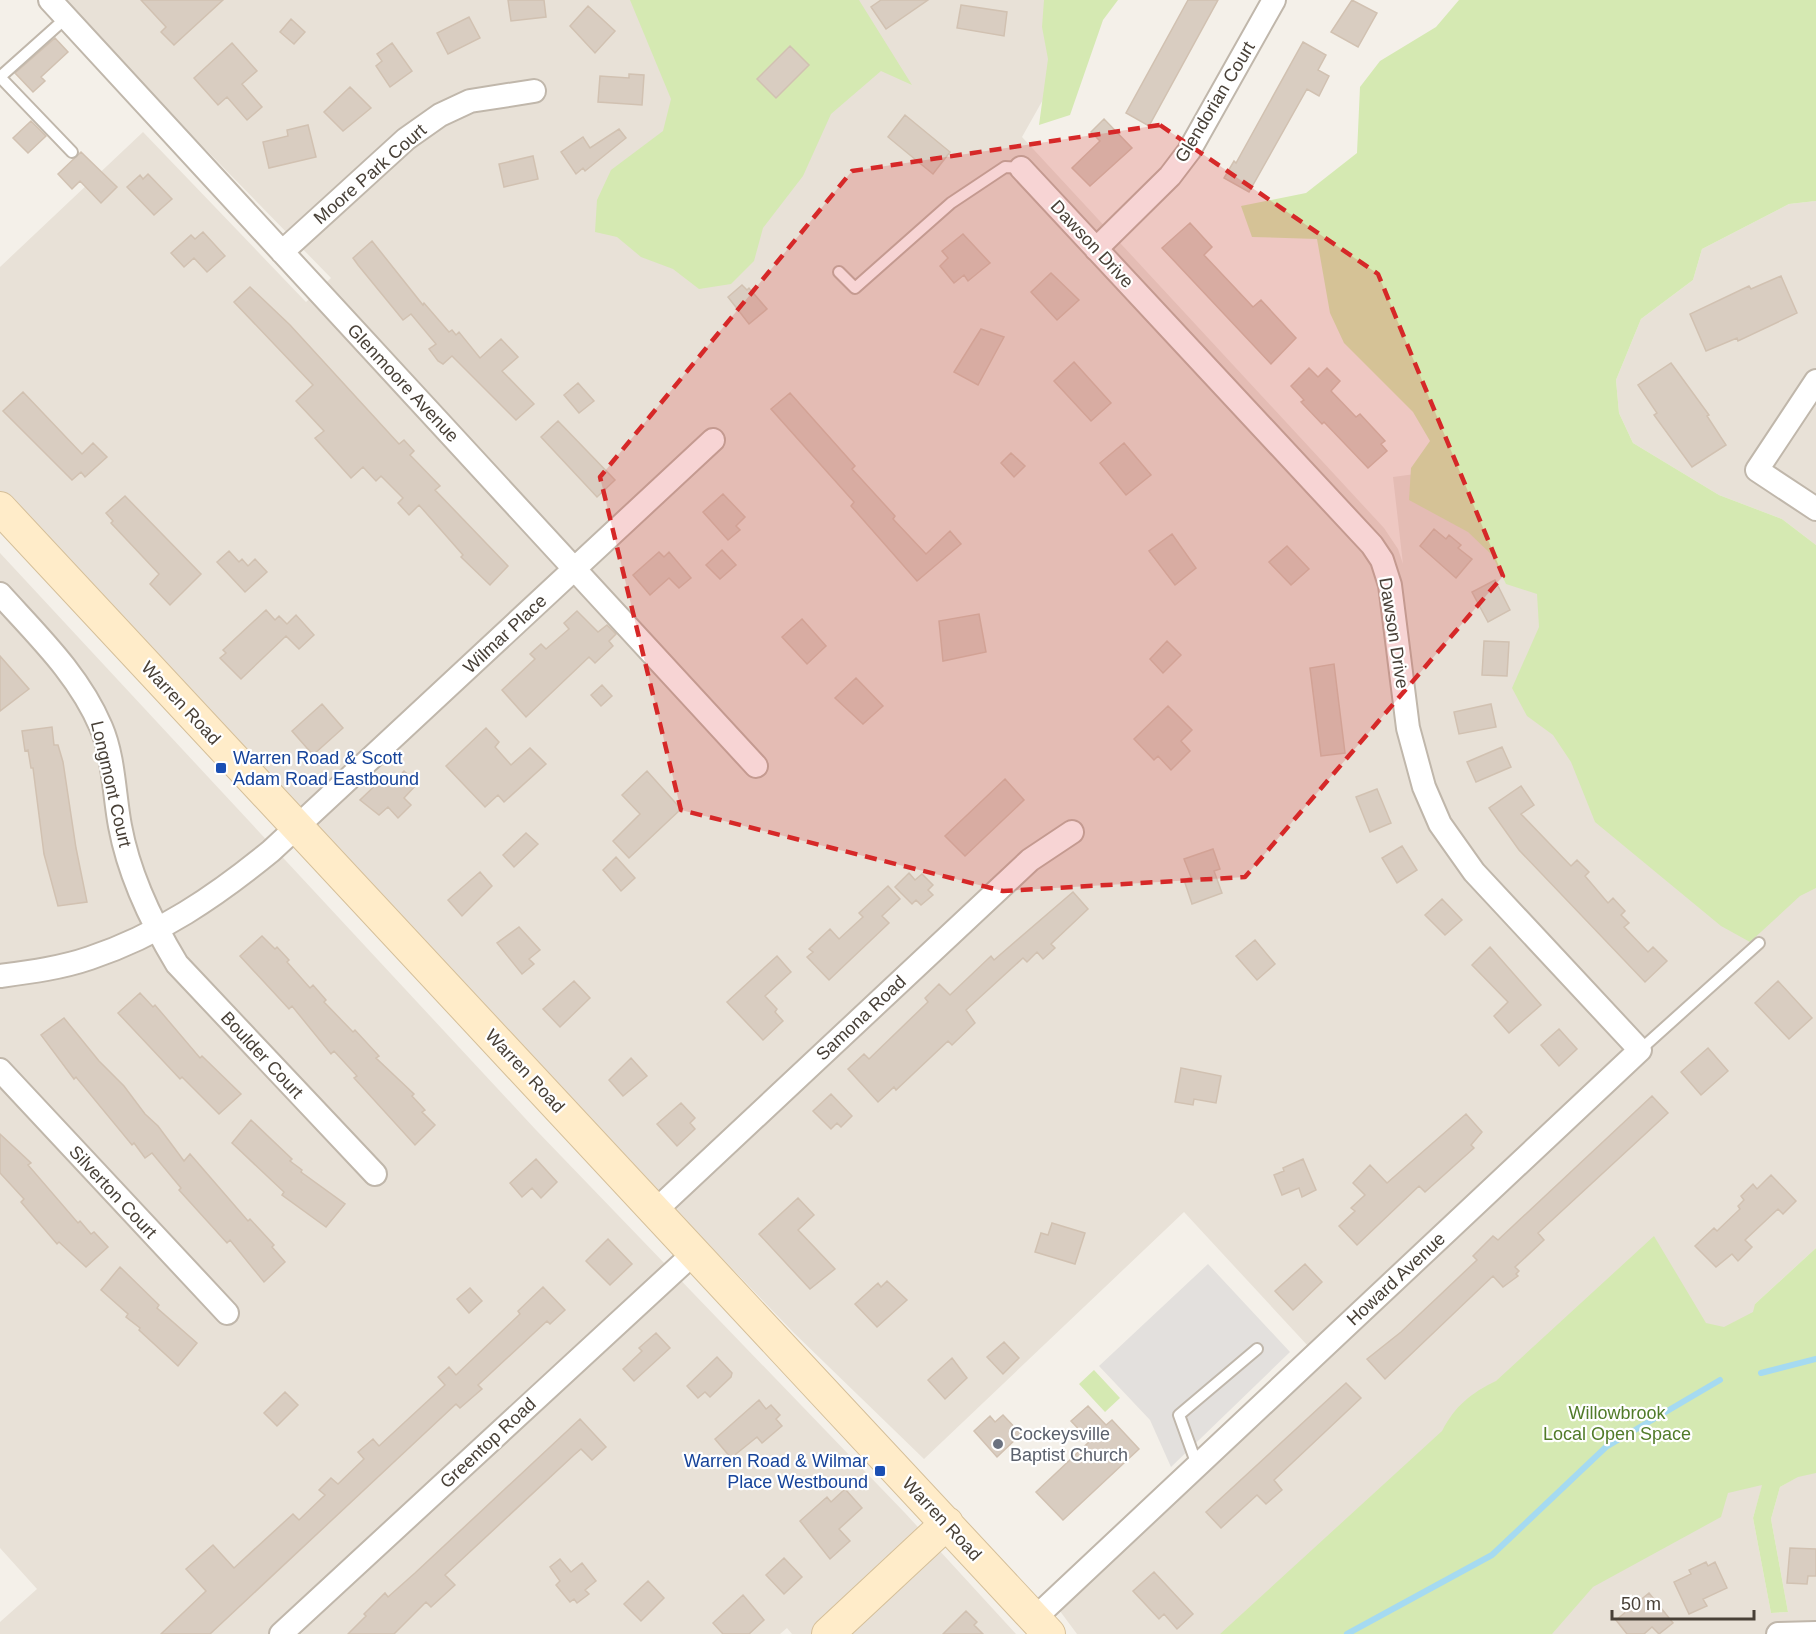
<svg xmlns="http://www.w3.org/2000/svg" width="1816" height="1634" viewBox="0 0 1816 1634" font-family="Helvetica,sans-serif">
	<rect width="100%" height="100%" fill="#f4f0e9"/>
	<!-- residential -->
	<path fill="#e8e1d7" d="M60 0H1099L1022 137 1384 528 1398 549 1403 564 1393 477 1475 466 1816 794V1248L1755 1304 1775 1440 1753 1518 1771 1613 1788 1612 1771 1519 1780 1487 1816 1466V1634H1077L1045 1591 1308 1346 1184 1212 924 1459 794 1333 541 1070 0 492V267L143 132 306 302 331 278Z
		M1816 201V545L1782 519 1719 495 1633 443 1619 413 1616 380 1641 319 1693 280 1702 249 1789 204Z
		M0 553 536 1130 905 1513 1016 1634H792L787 1628 780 1634H0V1622L37 1589 0 1548Z"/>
	<!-- green -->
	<path fill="#d5e9b2" d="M630 0H859L912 85 881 71 831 114 803 176 763 228 754 261 731 284 699 289 673 269 641 257 617 237 595 232 597 200 611 170 663 131 671 99Z
		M1044 0H1118L1103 20 1070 115 1039 125 1048 59 1042 27Z
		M1459 0H1816V201L1789 204 1702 249 1693 280 1641 319 1616 380 1619 413 1633 443 1719 495 1782 519 1816 545V888L1800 896 1750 942 1721 926 1595 822 1571 762 1553 735 1527 716 1512 688 1539 627 1537 594 1506 584 1492 555 1468 532 1409 500 1411 468 1430 441 1413 412 1344 343 1330 313 1317 239 1252 237 1241 206 1306 193 1357 153 1360 87 1380 61 1436 27Z
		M1654 1236 1706 1323 1724 1327 1753 1312 1755 1304 1816 1248V1473L1798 1477 1780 1487 1771 1519 1788 1612 1771 1613 1753 1518 1762 1485 1728 1493 1721 1517 1593 1587 1552 1634H1220L1442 1431C1455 1406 1471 1393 1496 1381Z
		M1094 1370 1120 1398 1105 1412 1079 1384Z"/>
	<!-- parking -->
	<path fill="#e3e0dd" d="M1208 1264 1290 1352 1171 1467 1150 1420 1099 1366Z"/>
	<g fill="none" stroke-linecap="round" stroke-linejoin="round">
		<!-- stream -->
		<path stroke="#a5daf1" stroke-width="6" d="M1761 1373 1816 1359
			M1347 1634 1492 1555 1606 1447 1720 1380"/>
	</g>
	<!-- building -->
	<path fill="#d9cdc1" stroke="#d1c1b1" stroke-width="1.5" d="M141 0H223L174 45 161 32 166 27Z
		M508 0H544L546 17 511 21Z
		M881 0H928L886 29 871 7Z
		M1188 0H1218L1149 126 1126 113Z
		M1352 0 1377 13 1358 47 1331 32Z
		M961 5 1007 12 1004 36 957 28Z
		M588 6 615 31 595 53 570 26Z
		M469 17 480 38 448 54 437 33Z
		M291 19 305 32 294 44 280 32Z
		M55 38 68 52 41 77 45 81 33 92 15 73Z
		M1303 42 1326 55 1318 70 1329 76 1319 96 1307 89 1249 192 1224 178 1234 161 1236 163Z
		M232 43 257 71 242 84 262 107 247 120 227 97 218 105 194 78Z
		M392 43 412 71 390 87 376 66 382 61 377 54Z
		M790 46 809 65 776 98 757 79Z
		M629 74 644 75 642 105 598 102 600 76 629 78Z
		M350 87 371 108 343 131 324 112Z
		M905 115 950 152 933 174 888 137Z
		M1104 119 1132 148 1090 186 1072 168 1100 141 1091 132Z
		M31 121 46 136 28 153 13 138Z
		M308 125 316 157 269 168 263 142 288 136 287 130Z
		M619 129 626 138 585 171 583 168 576 174 561 152 583 137 590 148Z
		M81 152 117 187 101 203 80 181 72 189 58 174Z
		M533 156 538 179 504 187 499 164Z
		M148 174 172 199 154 215 127 187 140 175 143 179Z
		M1190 223 1212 247 1204 255 1253 307 1261 300 1296 338 1271 364 1162 248Z
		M203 232 225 256 207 272 194 258 184 267 171 253 191 235 195 239Z
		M963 234 990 263 968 281 964 275 954 283 940 266 948 258 942 251Z
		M372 241 423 305 424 303 449 332 452 330 456 335 459 332 480 358 501 339 518 357 502 371 534 404 516 420 452 356 443 364 438 361 429 349 436 344 411 314 403 320 358 265 353 258Z
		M1051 273 1079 300 1057 320 1031 292Z
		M1781 276 1797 313 1738 341 1737 338 1706 351 1690 314 1749 286 1751 289Z
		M742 285 747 290 749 288 767 309 749 324 728 297Z
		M250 287 290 325 399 444 404 440 414 451 410 455 440 486 435 490 508 566 490 585 461 557 463 555 419 505 409 515 398 503 403 498 381 476 376 481 363 467 351 478 315 438 324 431 296 401 313 385 234 302Z
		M981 329 1004 337 978 385 954 372Z
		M1074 362 1111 403 1091 421 1054 381Z
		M1671 363 1709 415 1707 416 1726 445 1692 467 1654 415 1657 413 1638 385Z
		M1309 368 1318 377 1327 368 1340 381 1331 391 1356 417 1360 414 1385 441 1381 444 1387 451 1368 468 1324 422 1322 424 1301 402 1304 400 1291 386Z
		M578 383 594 401 579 413 564 395Z
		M23 392 82 454 93 443 107 457 85 477 81 472 72 480 3 411Z
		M790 393 855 466 852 469 895 516 893 519 926 554 950 531 961 544 917 581 851 506 854 502 771 409Z
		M558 421 615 480 597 497 541 437Z
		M1124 443 1151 475 1126 495 1100 463Z
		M1011 453 1025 466 1014 477 1001 463Z
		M723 494 745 517 736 526 740 530 728 540 703 512Z
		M125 496 201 574 170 605 150 584 159 574 111 523 113 521 106 513Z
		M1434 529 1446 539 1449 535 1461 545 1458 548 1472 559 1456 578 1420 546Z
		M1172 534 1196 568 1175 585 1149 551Z
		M1287 546 1309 569 1291 585 1269 562Z
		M722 550 736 565 720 579 706 565Z
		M229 551 239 562 242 559 248 566 255 559 267 572 245 592 217 562Z
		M659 552 664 557 669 552 691 578 679 588 669 578 650 595 633 575Z
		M1495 580 1510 610 1488 622 1472 592Z
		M266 610 275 620 279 616 287 624 296 615 314 635 299 649 286 636 241 679 220 658 226 653 223 650Z
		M577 611 598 632 607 625 616 634 609 641 613 646 595 663 589 657 526 717 502 690 535 659 530 654 541 644 546 649 569 629 564 623Z
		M979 614 986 652 943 661 939 621Z
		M802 619 826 646 807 664 782 637Z
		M1167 641 1181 655 1163 673 1150 659Z
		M1484 641 1509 642 1507 676 1482 675Z
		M0 656 29 689 0 711Z
		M1334 664 1345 753 1321 756 1310 668Z
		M856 678 883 706 863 724 835 698Z
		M602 685 612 696 601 706 591 695Z
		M322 704 343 728 313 755 292 731Z
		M1491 704 1496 727 1459 734 1454 712Z
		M1168 706 1192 730 1181 741 1190 751 1171 770 1158 756 1154 760 1134 739Z
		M52 727 54 745H58L63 762 76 848 87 902 58 906 44 854 33 768H31L28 750 25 751 22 731Z
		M486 728 499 742 495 747 511 765 530 748 546 764 504 802 498 795 485 807 446 766Z
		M1502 747 1511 767 1476 782 1467 762Z
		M404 771 417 784 404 798 411 805 398 818 388 807 379 815 360 800 383 778 390 785Z
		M647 771 681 809 629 858 613 841 640 814 622 795Z
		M1005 779 1024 800 965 856 945 836Z
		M1521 786 1534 805 1521 814 1571 866 1577 860 1589 872 1585 876 1608 903 1613 898 1625 911 1621 915 1629 923 1624 927 1648 952 1653 947 1667 961 1645 982 1519 850 1489 808Z
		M1377 789 1391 823 1370 832 1356 797Z
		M526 833 538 844 514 867 503 855Z
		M1402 846 1417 870 1397 883 1382 858Z
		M1213 849 1220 869 1214 871 1222 893 1192 904 1184 880 1191 877 1184 859Z
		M616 857 635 878 621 891 603 870Z
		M480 872 492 886 462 916 448 900Z
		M909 873 915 880 922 874 933 885 928 890 933 895 921 905 916 900 912 904 895 887Z
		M888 886 900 899 882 916 889 923 829 980 807 957 813 952 809 949 830 929 839 939 863 917 859 913Z
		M1073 892 1088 909 1051 944 1055 948 1043 959 1037 952 1027 962 1023 958 966 1010 975 1023 952 1045 948 1041 896 1090 894 1087 878 1102 848 1069 864 1054 869 1059 928 1002 925 998 939 984 950 995 991 956 994 960Z
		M1442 899 1462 920 1445 935 1425 915Z
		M519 927 540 950 529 959 534 964 522 974 497 943Z
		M262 936 275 949 277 947 289 960 287 962 310 988 313 985 326 1000 324 1002 353 1032 355 1030 379 1056 376 1058 414 1094 412 1096 425 1110 422 1112 435 1125 415 1145 354 1078 357 1076 334 1051 331 1054 292 1006 289 1009 240 956Z
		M1255 940 1275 964 1257 980 1236 956Z
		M1490 947 1541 1005 1509 1033 1494 1016 1508 1002 1472 965Z
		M777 956 791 972 765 996 777 1009 775 1012 783 1021 763 1040 727 1002Z
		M574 981 590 998 560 1027 543 1009Z
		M1778 981 1812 1018 1789 1039 1755 1003Z
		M140 993 153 1007 155 1005 200 1058 202 1056 241 1094 219 1114 182 1077 180 1079 118 1013Z
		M64 1018 99 1061 124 1086 145 1114 158 1126 184 1161 190 1154 248 1221 250 1219 274 1245 272 1247 285 1262 264 1282 230 1240 227 1243 179 1190 181 1188 152 1153 145 1158 134 1143 132 1145 76 1077 74 1079 41 1035Z
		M1559 1029 1577 1049 1559 1066 1541 1045Z
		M1708 1048 1728 1071 1701 1095 1681 1072Z
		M631 1058 647 1076 623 1096 609 1080Z
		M1181 1068 1221 1076 1216 1103 1194 1099 1193 1105 1175 1102Z
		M831 1094 852 1116 841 1127 837 1123 831 1129 813 1111Z
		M1652 1096 1668 1113 1538 1233 1544 1240 1515 1267 1519 1271 1516 1274 1518 1276 1503 1287 1493 1276 1385 1379 1367 1359 1401 1332 1477 1260 1473 1256 1493 1236 1498 1240Z
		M681 1103 695 1118 690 1123 695 1129 677 1146 657 1124Z
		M1466 1114 1482 1132 1471 1145 1474 1148 1425 1192 1419 1186 1357 1245 1339 1226 1355 1211 1351 1208 1365 1195 1353 1183 1370 1165 1387 1183Z
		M251 1120 292 1159 290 1161 302 1170 301 1172 345 1204 326 1227 282 1195 284 1192 232 1143Z
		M0 1134 31 1163 28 1165 78 1223 80 1221 91 1234 94 1232 108 1247 86 1267 59 1242 57 1244 21 1202 24 1199 0 1173Z
		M536 1159 557 1182 541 1198 532 1188 522 1197 510 1183Z
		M1303 1159 1316 1190 1302 1197 1299 1188 1282 1195 1274 1175 1284 1171 1283 1168Z
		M1771 1175 1796 1201 1783 1214 1778 1209 1745 1240 1752 1247 1738 1261 1732 1254 1716 1267 1695 1246 1714 1228 1717 1231 1740 1209 1738 1206 1744 1200 1741 1196 1753 1184 1757 1189Z
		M798 1198 814 1215 798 1230 835 1269 810 1289 759 1234Z
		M1052 1223 1085 1233 1075 1264 1035 1252 1041 1233 1048 1235Z
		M608 1239 632 1264 610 1285 586 1261Z
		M1305 1264 1322 1282 1293 1310 1275 1291Z
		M120 1267 159 1305 157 1308 197 1343 178 1366 139 1330 140 1328 126 1317 128 1314 101 1290Z
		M887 1281 907 1300 877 1327 855 1304 878 1283 881 1287Z
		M543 1287 565 1310 550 1324 547 1321 478 1385 482 1389 460 1408 456 1404 210 1634H161L206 1591 186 1569 213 1545 234 1568 293 1514 299 1520 325 1495 319 1490 331 1478 338 1484 364 1459 358 1452 373 1439 379 1446 445 1385 438 1377 449 1367 456 1375 520 1314 518 1311Z
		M470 1288 482 1301 469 1313 457 1299Z
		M656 1333 670 1348 634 1381 623 1369 642 1351 639 1348Z
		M1004 1342 1019 1358 1003 1374 987 1357Z
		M717 1357 732 1373 731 1377 710 1397 705 1392 698 1398 687 1386Z
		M952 1358 967 1378 945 1399 928 1380Z
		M1346 1383 1361 1398 1274 1480 1282 1490 1266 1504 1257 1495 1221 1528 1206 1512Z
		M285 1392 298 1405 277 1426 264 1413Z
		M759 1400 766 1409 771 1405 780 1415 776 1419 782 1426 762 1443 757 1437 731 1458 715 1439Z
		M1088 1406 1106 1425 1112 1420 1139 1449 1063 1520 1036 1492 1090 1441 1071 1421Z
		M1003 1415 1021 1434 997 1457 974 1431 990 1416 995 1422Z
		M580 1419 606 1447 592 1460 581 1449 574 1455 445 1575 455 1585 431 1607 426 1602 394 1634H348L366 1616 364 1614 385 1593 388 1597 415 1573Z
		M845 1489 862 1508 839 1529 850 1541 830 1559 800 1521 827 1497 831 1502Z
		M1790 1548 1816 1549V1576H1808L1807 1584 1787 1583Z
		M784 1558 802 1577 784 1594 766 1575Z
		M560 1559 571 1572 582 1563 596 1581 585 1590 589 1594 577 1603 574 1599 570 1602 556 1585 560 1581 550 1567Z
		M1706 1562 1708 1566 1715 1562 1727 1588 1703 1599 1707 1606 1689 1614 1674 1582 1691 1574 1689 1570Z
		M1154 1572 1193 1614 1177 1629 1164 1614 1159 1619 1133 1591Z
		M648 1581 664 1598 641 1621 624 1604Z
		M1649 1593 1673 1623 1659 1634 1652 1627 1644 1634H1627L1616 1620Z
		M743 1595 764 1620 749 1634H723L713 1623Z
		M966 1611 977 1622 974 1625 983 1634H943Z"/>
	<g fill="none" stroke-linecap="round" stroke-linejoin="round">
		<defs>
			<path id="lane" d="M0 77 72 152
				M0 77 66 18
				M839 272 855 288 951 203 1005 167 1021 168
				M1640 1050 1759 943
				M1197 1465 1179 1415 1257 1349"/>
			<path id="street" d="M50 0 756 766
				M1021 168 1372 545 1382 560 1390 585 1408 728 1424 787 1440 824 1474 872 1640 1050 1035 1618
				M1096 249 1170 176 1189 151 1274 0
				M282 252 406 139 440 115 470 101 534 91
				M1816 381 1757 470 1816 509
				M0 594C38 636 79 675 101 727 114 757 114 794 120 826 129 875 151 921 177 964L375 1174
				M0 976C30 972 61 968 90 958 159 935 216 896 271 851L713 440
				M0 1070 227 1313
				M655 1211 1030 860 1072 832
				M281 1634 694 1253
				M1778 1634 1816 1633"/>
			<path id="secondary" d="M0 508 1049 1634
				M828 1634 947 1523"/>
		</defs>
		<!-- lane casing -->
		<use href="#lane" stroke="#c0b7ab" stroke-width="14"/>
		<!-- street casing -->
		<use href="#street" stroke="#c0b7ab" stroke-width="26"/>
		<!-- secondary casing -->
		<use href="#secondary" stroke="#d5bf99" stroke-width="34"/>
		<!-- lane -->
		<use href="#lane" stroke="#fff" stroke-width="10"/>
		<!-- street -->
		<use href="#street" stroke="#fff" stroke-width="22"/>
		<!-- secondary -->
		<use href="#secondary" stroke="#ffecc9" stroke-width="32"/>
	</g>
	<!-- marked area -->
	<path fill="#d62828" fill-opacity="0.2" stroke="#d62828" stroke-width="4.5" stroke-dasharray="12 8" stroke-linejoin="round" d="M1160 125 1378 274 1503 576 1245 877 1003 891 681 810 600 477 852 171Z"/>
	<!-- markers -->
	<g fill="#1a4fb4" stroke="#fff" stroke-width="2">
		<rect x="215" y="762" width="12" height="12" rx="3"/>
		<rect x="874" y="1465" width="12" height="12" rx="3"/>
	</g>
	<circle fill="#6b7280" stroke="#fff" stroke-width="2" cx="998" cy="1444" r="6"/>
	<g text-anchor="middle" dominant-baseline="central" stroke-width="4.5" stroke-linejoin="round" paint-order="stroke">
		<!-- street labels -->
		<g font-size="18" fill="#484037" stroke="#fff">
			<text transform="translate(1215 102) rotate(-59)">Glendorian Court</text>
			<text transform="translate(370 174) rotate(-41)">Moore Park Court</text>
			<text transform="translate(1092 244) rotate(47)">Dawson Drive</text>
			<text transform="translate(403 383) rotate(47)">Glenmoore Avenue</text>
			<text transform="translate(1394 633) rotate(81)">Dawson Drive</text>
			<text transform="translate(505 634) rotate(-43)">Wilmar Place</text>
			<text transform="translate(181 703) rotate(47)">Warren Road</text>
			<text transform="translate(111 784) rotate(77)">Longmont Court</text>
			<text transform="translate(861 1018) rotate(-43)">Samona Road</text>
			<text transform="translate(262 1055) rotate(47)">Boulder Court</text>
			<text transform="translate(525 1071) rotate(47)">Warren Road</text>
			<text transform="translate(113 1192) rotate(47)">Silverton Court</text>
			<text transform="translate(1396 1279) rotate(-43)">Howard Avenue</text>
			<text transform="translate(488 1443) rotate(-43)">Greentop Road</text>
			<text transform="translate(942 1519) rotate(47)">Warren Road</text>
		</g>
		<!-- transit labels -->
		<g font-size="18" fill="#164399" stroke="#fff" text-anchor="start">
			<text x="233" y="758">Warren Road &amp; Scott<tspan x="233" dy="21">Adam Road Eastbound</tspan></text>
			<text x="868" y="1461" text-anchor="end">Warren Road &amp; Wilmar<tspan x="868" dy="21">Place Westbound</tspan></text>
		</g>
		<!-- park labels -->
		<g font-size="18" fill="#517b29" stroke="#fff">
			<text x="1617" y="1413">Willowbrook<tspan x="1617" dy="21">Local Open Space</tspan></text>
		</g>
		<!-- worship labels -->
		<g font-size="18" fill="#5b616d" stroke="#fff" text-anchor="start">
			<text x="1010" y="1434">Cockeysville<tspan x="1010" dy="21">Baptist Church</tspan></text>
		</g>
	</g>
	<!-- scale -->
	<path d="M1612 1610v9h142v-9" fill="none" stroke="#484037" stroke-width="3"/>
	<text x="1621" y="1610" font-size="18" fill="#484037" stroke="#ffffff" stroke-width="4.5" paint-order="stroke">50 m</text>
</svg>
